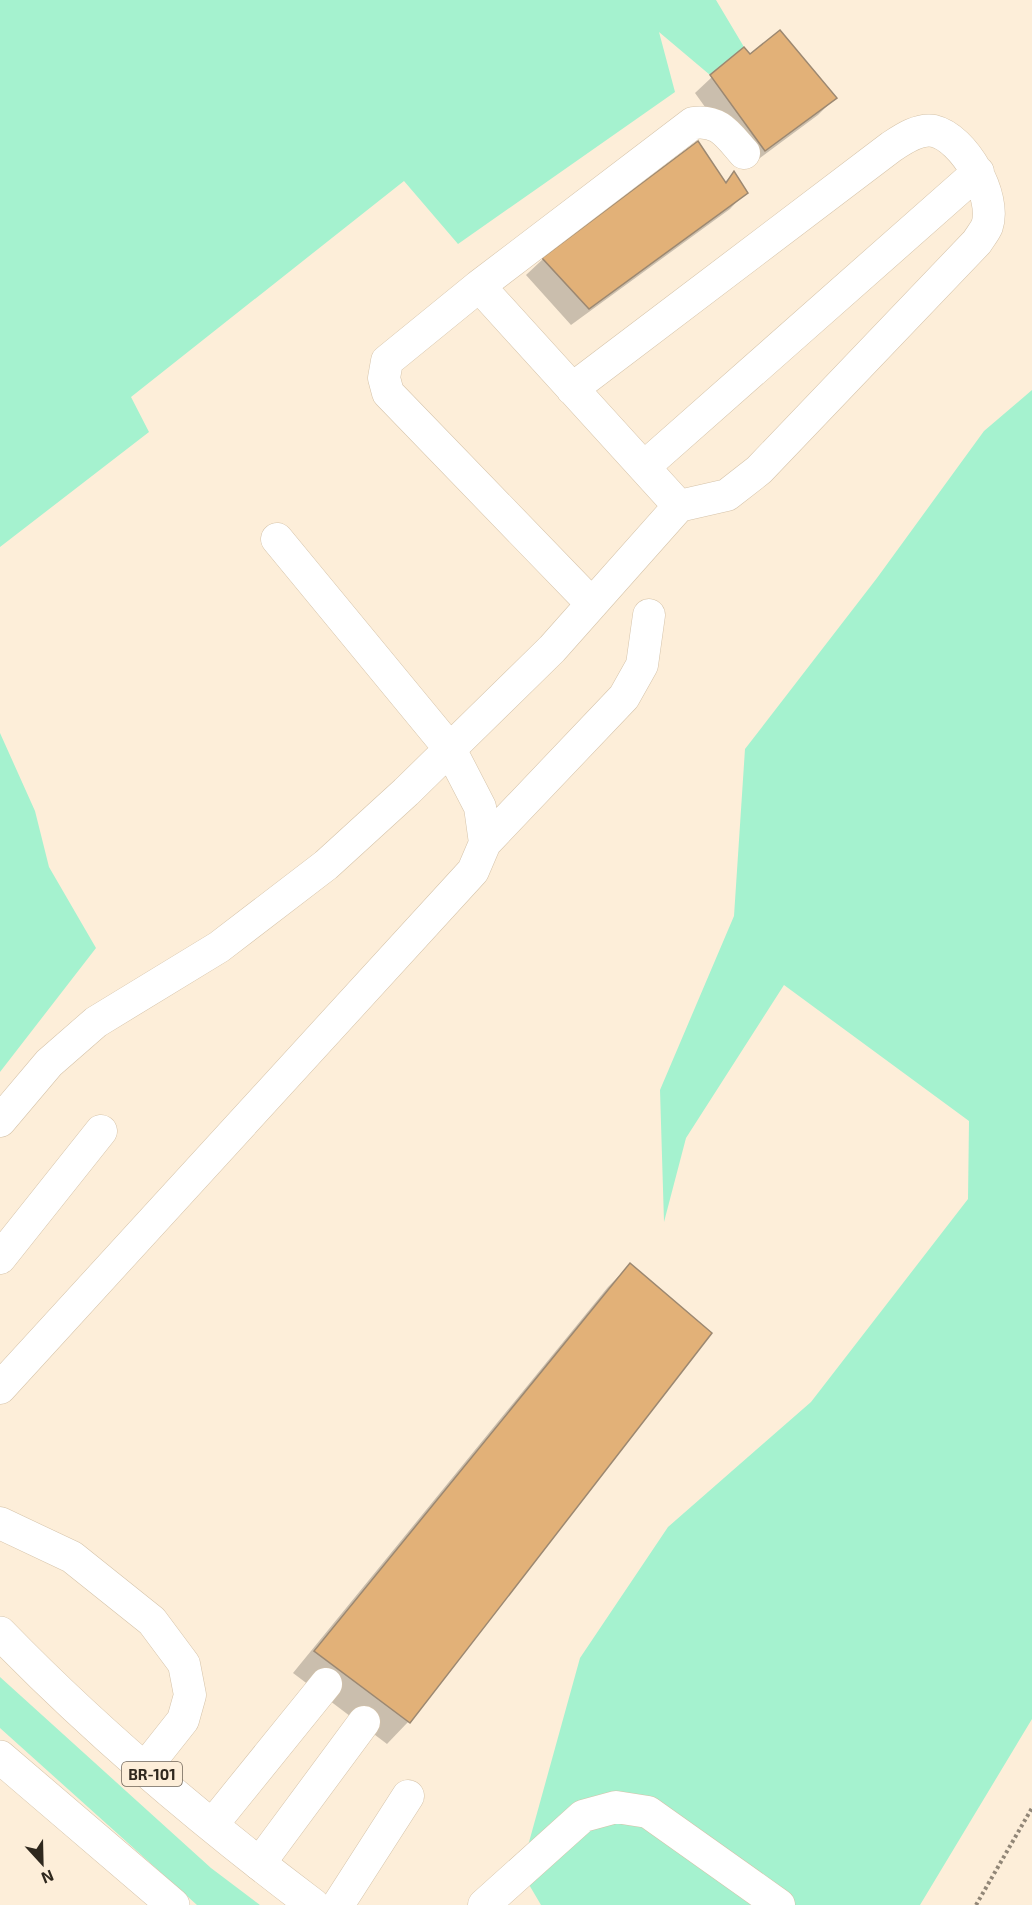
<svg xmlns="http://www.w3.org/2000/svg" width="1032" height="1905" viewBox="0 0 1032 1905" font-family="'Exo 2',sans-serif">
	<rect width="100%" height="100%" fill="#fdeed9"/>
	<!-- green -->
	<path fill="#a5f2cf" d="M0 0H716L744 47 710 75 659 32 675 92 458 244 404 181 131 397 149 432 0 547Z
		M1032 390V1719L920 1905H541L521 1871 580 1658 668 1527 811 1402 968 1199 969 1121 784 985 686 1138 664 1222 660 1090 734 916 745 749 877 578 984 431Z
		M0 733 35 811 49 867 96 948 0 1072Z
		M0 1677 211 1868 260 1905H197L0 1728Z"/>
	<!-- shadow -->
	<path fill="#0003" d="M750 56 835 98 818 115 748 167 695 93 712 77Z
		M734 173 746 192 730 209 571 325 526 275 543 259 724 183Z
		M630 1265 710 1334 408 1722 387 1744 293 1673 608 1287Z"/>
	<!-- building -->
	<path fill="#e2b178" stroke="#9c8871" stroke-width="1.5" d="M780 30 837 98 765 151 710 75 744 47 750 54Z
		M698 141 726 183 734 171 748 193 589 309 542 258Z
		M630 1263 712 1333 410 1723 314 1651Z"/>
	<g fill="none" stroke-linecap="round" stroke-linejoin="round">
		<defs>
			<path id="minor" d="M479 286 693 123C719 119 728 135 744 153
				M572 389 891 147C903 139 919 128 934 131 964 138 997 196 987 226 985 231 980 237 977 242L759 470 727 495 679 506
				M644 467 978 172
				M485 843 624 697 642 665 649 615
				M0 1121 49 1063 96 1022 219 947 326 865 406 792 552 649 679 506 479 286 387 361 384 378 388 393 592 604
				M0 1258 101 1131
				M0 1388 473 871 485 843 480 807 450 749 277 539
				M0 1523 72 1557 152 1621 184 1664 190 1695 183 1720 145 1768
				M212 1825 326 1684
				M259 1864 364 1722
				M338 1905 408 1796
				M484 1905 583 1816 616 1807 648 1812 779 1905"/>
			<path id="highway" d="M0 1633C96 1732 203 1822 313 1905
				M0 1757 173 1905"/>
		</defs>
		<!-- minor casing -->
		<use href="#minor" stroke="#d5c3a9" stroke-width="33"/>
		<!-- highway casing -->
		<use href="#highway" stroke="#d5c3a9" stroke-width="34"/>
		<!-- path -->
		<path stroke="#918677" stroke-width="4" stroke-dasharray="3 3" stroke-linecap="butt" d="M976 1905 1032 1808"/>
		<!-- minor -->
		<use href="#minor" stroke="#fff" stroke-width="32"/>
		<!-- highway -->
		<use href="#highway" stroke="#fff" stroke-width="33"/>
	</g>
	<g text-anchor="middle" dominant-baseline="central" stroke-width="6" stroke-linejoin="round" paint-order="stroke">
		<!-- shield labels -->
		<rect fill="#fdeed9" stroke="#6d6356" stroke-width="1.5" x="122" y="1762" width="60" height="24" rx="4.5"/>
		<g font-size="15" font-weight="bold" fill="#2f281e">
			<text x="152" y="1774">BR-101</text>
		</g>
	</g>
	<!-- north arrow -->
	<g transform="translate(42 1863) rotate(158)" stroke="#fdeed9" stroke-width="4.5" paint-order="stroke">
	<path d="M0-4.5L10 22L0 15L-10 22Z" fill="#2f281e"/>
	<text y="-9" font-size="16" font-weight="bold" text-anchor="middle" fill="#2f281e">N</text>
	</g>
</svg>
